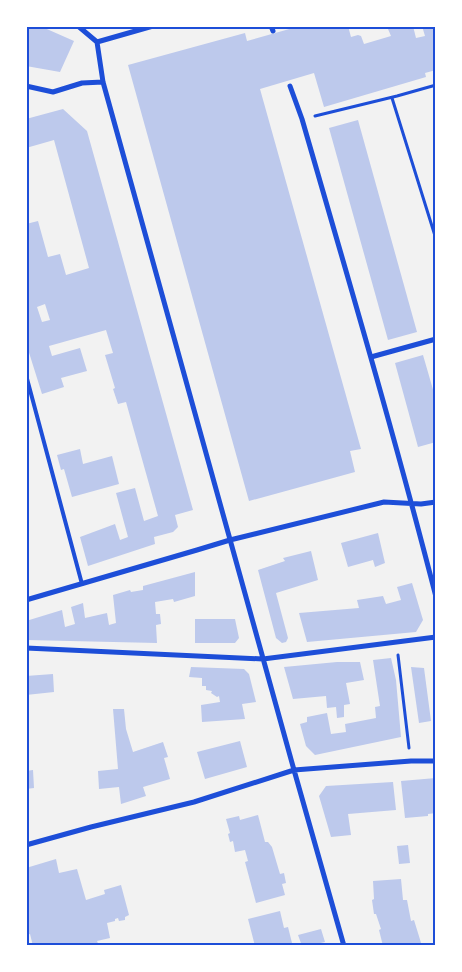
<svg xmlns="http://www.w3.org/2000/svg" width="462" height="972" viewBox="0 0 462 972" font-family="'DM Sans',sans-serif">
	<rect width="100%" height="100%" fill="#f2f2f2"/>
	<!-- building -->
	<path fill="#bdc9ec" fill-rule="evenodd" d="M26 26H40L74 41 60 72 26 66Z
		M300 26H348L351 37 358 35 361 36 364 44 391 36 388 29 391 26H413L416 38 425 36 422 26H436V70L425 73 426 77 324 107 314 73 260 89 361 449 350 451 355 472 249 501 128 65 245 33 247 41Z
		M63 109 87 131 193 510 175 515 178 527 173 532 154 537 155 544 88 566 80 537 115 524 120 540 128 537 116 493 135 488 144 521 158 516 126 402 118 404 113 389 115 388 105 355 113 353 106 330 49 346 52 356 80 348 87 371 61 378 64 387 42 394 26 343V224L38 221 48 257 60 254 66 275 89 268 54 140 26 148V119ZM45 304 50 320 42 322 37 307Z
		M358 120 417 332 388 340 329 128Z
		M423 355 436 400V442L418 447 395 363Z
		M80 449 83 464 112 456 119 484 72 497 64 469 61 470 57 455Z
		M378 533 385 563 375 567 373 560 348 567 341 543Z
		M311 551 318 580 276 593 288 638 286 642 282 643 276 638 258 570 285 561 283 558Z
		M195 572V596L174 602 173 599 155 602 156 614H160L161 624 156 625 157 643 26 640V621L62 610 65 627 75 624 71 607 83 603 85 618 107 613 109 625 116 623 113 595 130 590 131 592 143 590V586Z
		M412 583 423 620 416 632 307 642 299 613 359 608 357 600 383 596 386 604 401 600 397 587Z
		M195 619H235L239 638 235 643H195Z
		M391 658 396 680 401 737 315 755 306 746 300 724 307 722V717L327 713 331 734 346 732 345 724 376 718 375 707 380 706 373 660Z
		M337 662H360L364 680 346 683 350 704 344 705V717L337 718 336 707 327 708 326 696 293 699 284 667Z
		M191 667 244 669 249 674 256 702 242 704 245 719 202 722 201 705 220 702 219 696 217 697 211 693 212 691 206 690V686H202V678L189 677Z
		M411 667 424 668 431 721 419 723Z
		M53 674 54 692 26 695V676Z
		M113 709H124L126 729 133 752 163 742 168 757 164 758 170 779 143 787 146 796 121 804 119 787 99 789 98 771 118 769Z
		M240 741 247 767 205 779 197 752Z
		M33 770 34 788 26 789V771Z
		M436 778V813L428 814V816L405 818 401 781Z
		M393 782 396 810 348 814 351 835 331 837 319 796 326 786Z
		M258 815 265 842H268L272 847 280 874 284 873 286 883 282 884 285 895 256 903 245 862 248 861 245 850 235 852 233 841 230 842 228 834 230 833 226 819 239 816 240 820Z
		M408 845 410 863 399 864 397 846Z
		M56 859 59 873 77 869 86 900 105 894 104 890 121 885 129 915 125 917V920L119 921 118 918 115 919V921L107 923 110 938 97 941 99 946H33L30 934 26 935V868Z
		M401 879 403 900H407L411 921 414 920 422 946H383L379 930 381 929 376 914H374L372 900 374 899 373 881Z
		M280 911 284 928 288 927 292 943 281 946H255L248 919Z
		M321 929 325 942 308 946H302L298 935Z"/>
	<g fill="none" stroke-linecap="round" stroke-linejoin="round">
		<!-- path -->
		<path stroke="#1d4ed8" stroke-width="3" d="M392 98 436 239
			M315 116 397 96 436 85
			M398 655 409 748"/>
		<!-- service -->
		<path stroke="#1d4ed8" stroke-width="4" d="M26 375 82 584"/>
		<!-- minor -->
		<path stroke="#1d4ed8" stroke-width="5" d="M78 26 97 42
			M271 26 273 31
			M97 42 103 82 294 770 344 946
			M97 42 153 26
			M26 86 53 92 82 83 103 82
			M290 86 302 119C348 278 395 437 436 597
			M371 357 436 339
			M26 600 197 550 230 540 384 502 421 504 436 502
			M26 648 263 659 436 637
			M26 845 91 827 194 802 294 770 411 761H436"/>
	</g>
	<!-- border -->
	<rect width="462" height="972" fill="none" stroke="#ffffff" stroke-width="55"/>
	<rect x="28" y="28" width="406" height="916" fill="none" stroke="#1d4ed8" stroke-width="2"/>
</svg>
